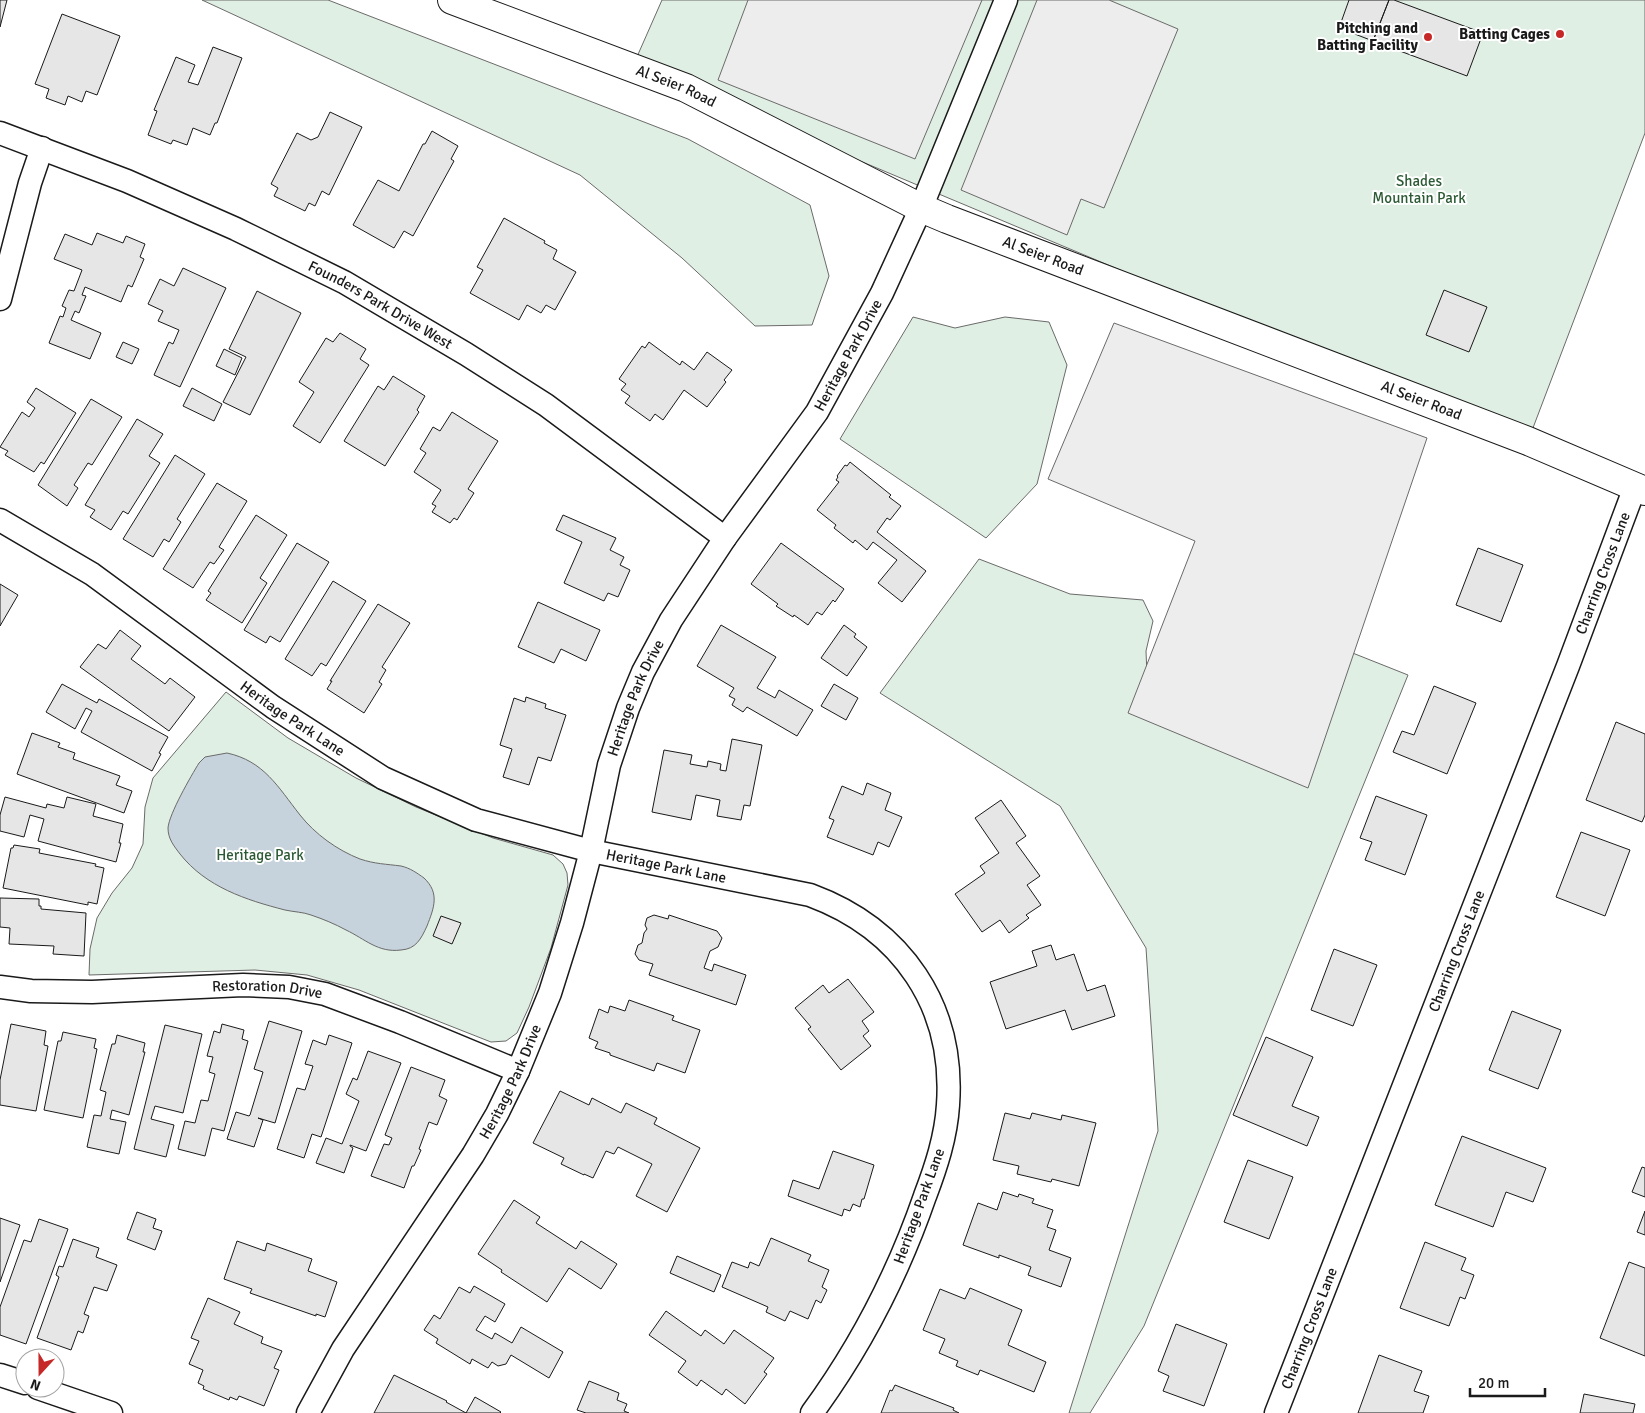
<svg xmlns="http://www.w3.org/2000/svg" width="1645" height="1413" viewBox="0 0 1645 1413" font-family="Signika,sans-serif">
	<rect width="100%" height="100%" fill="#fff"/>
	<!-- green -->
	<path fill="#e0efe3" stroke="#6a6a6a" d="M202 0H328L688 139 810 205 829 276 812 325 755 326 682 258 580 175Z
		M662 0H1645V133L1528 441 686 88 636 59Z
		M913 317 955 328 1005 317 1049 322 1067 365 1037 484 986 538 840 439Z
		M979 559 1070 594 1143 600 1153 621 1146 651 1148 700 1340 648 1408 675 1144 1326 1090 1413H1069L1158 1131 1146 948 1060 806 880 693Z
		M226 692 288 738 356 778 416 807 493 838 553 855 563 864 567 873 568 885 551 948 529 1007 517 1033 506 1041 491 1042 359 990 307 975 255 970 89 975 90 949 97 918 112 893 132 868 143 844 145 807 153 778Z"/>
	<!-- parking -->
	<path fill="#ededed" stroke="#6a6a6a" d="M748 0H982L915 159 718 80Z
		M1037 0H1109L1178 29 1104 208 1081 199 1067 235 961 190Z
		M1114 323 1427 438 1308 788 1128 713 1195 541 1048 479Z"/>
	<!-- water -->
	<path fill="#c6d2dc" stroke="#6a6a6a" d="M227 753C264 761 278 787 300 815 315 834 337 850 360 859 375 864 386 864 401 866 410 868 417 873 424 878 440 893 434 908 427 926 421 939 416 949 401 950 378 953 365 939 346 930 335 924 323 919 311 915 303 912 294 912 285 910 246 900 206 887 180 854 174 846 168 839 168 828 169 814 191 776 199 763L205 757Z"/>
	<!-- building -->
	<path fill="#e6e6e6" stroke="#1a1a1a" d="M0 0H7L0 27Z
		M1349 0H1389L1373 41 1339 28Z
		M1389 0H1394L1483 33 1467 76 1373 41Z
		M62 14 120 36 97 95 86 91 82 102 68 96 65 105 46 98 49 89 35 84Z
		M213 47 242 58 217 123H215L210 135 193 128 187 145 173 140 171 144 148 135 157 111 154 110 176 57 195 65 188 82 198 85Z
		M330 112 362 127 329 195 322 191 315 206 309 203 305 211 274 196 278 188 271 184 297 133 311 140 318 137Z
		M432 131 458 146 451 159 454 161 413 236 404 231 394 248 353 225 378 180 399 191 423 144H425Z
		M504 218 545 241 544 243 557 250 553 259 576 272 555 310 546 305 541 313 527 305 519 320 470 293 483 270 477 267Z
		M97 233 123 243 126 236 145 244 140 257 144 259 132 287 128 285 121 302 85 287 82 295 86 296 79 313 75 311 71 320 101 333 90 359 49 343 60 316 63 317 66 308 62 306 69 290 74 291 82 270 54 259 65 234 92 245Z
		M183 268 226 288 180 387 154 375 169 342 173 344 179 330 158 321 163 311 148 304 160 279 174 286Z
		M1444 290 1487 307 1469 352 1426 335Z
		M257 291 301 313 250 415 223 402 246 357 229 349Z
		M340 333 366 349 360 359 369 365 320 443 293 426 314 392 299 382 326 338 333 342Z
		M123 342 139 349 132 364 116 357Z
		M649 342 680 365 682 361 694 370 707 352 732 370 724 380 726 382 707 407 684 390 663 420 655 414 650 421 625 403 630 396 621 390 626 384 619 379 642 346 645 348Z
		M224 349 242 358 235 375 216 366Z
		M393 376 425 396 417 410 419 412 385 466 344 441 378 386 384 390Z
		M36 388 76 413 44 464 41 462 34 472 5 455 8 451 0 447 22 412 29 417 35 408 27 402Z
		M192 388 222 404 214 421 183 406Z
		M91 399 122 417 92 465 88 463 74 485 78 488 67 506 38 485Z
		M452 412 498 441 468 489 474 493 457 520 454 518 450 523 432 512 436 506 432 504 441 490 414 472 426 453 420 449 433 427 440 431Z
		M137 419 163 434 149 456 160 463 128 514 123 511 111 530 90 517 95 510 85 505Z
		M175 455 205 474 177 519 181 522 169 542 164 539 153 557 123 539Z
		M850 462 891 495 889 497 901 506 890 520 887 518 877 532 926 571 902 602 878 583 897 560 873 542 867 550 855 540 853 543 834 528 836 525 817 510 839 482 836 480 838 477 837 476 845 465 847 466Z
		M217 483 247 501 219 547 224 550 214 564 210 562 193 588 163 569Z
		M256 515 287 535 260 578 267 583 242 623 206 600 211 593 208 591Z
		M563 515 616 538 610 550 624 557 620 565 630 570 618 597 608 593 604 601 564 583 582 542 556 530Z
		M297 543 329 562 280 642 270 636 266 643 244 630Z
		M781 543 844 589 835 602 833 600 822 615 817 612 808 625 794 615 793 617 776 606 778 604 751 584Z
		M1478 548 1523 565 1501 622 1456 605Z
		M333 581 366 601 326 666 321 663 312 676 285 659Z
		M0 584 18 595 0 626Z
		M538 602 600 630 586 661 561 649 554 663 518 647Z
		M378 604 410 623 382 667 386 670 379 682 382 684 364 713 327 689 332 681H330Z
		M721 625 776 657 757 688 775 698 779 690 813 710 797 736 747 707 743 712 732 705 735 699 729 696 734 688 697 666Z
		M844 625 856 634 854 637 867 647 847 676 821 658Z
		M120 630 141 646 131 659 165 684 170 678 195 697 169 731 80 667 98 644 106 649Z
		M62 684 97 703 99 699 168 737 159 753 161 754 152 771 81 732 92 711 86 708 75 729 46 712Z
		M834 684 858 698 846 720 821 706Z
		M1434 686 1476 703 1447 774 1393 752 1402 731 1414 735Z
		M526 697 546 704 545 708 566 715 551 761 538 757 529 785 503 777 512 749 500 745 514 698 525 702Z
		M1616 722 1645 734V815L1642 822 1586 800Z
		M32 733 60 743 58 747 75 753 73 759 120 776 116 785 132 791 124 813 17 774Z
		M732 739 762 745 750 806 744 805 741 820 717 816 720 800 696 795 691 820 652 812 664 750 692 755 690 764 707 767 708 761 721 764 720 770 726 771Z
		M867 783 891 793 885 810 902 817 889 847 878 842 873 855 827 837 834 820 829 818 842 786 863 795Z
		M1376 796 1427 815 1405 875 1365 860 1372 842 1360 838Z
		M5 797 46 808 47 804 64 808 67 797 96 804 93 816 123 824 119 843H121L116 862 38 841 44 819 30 815 24 837 0 831V815Z
		M1001 800 1026 836 1016 843 1040 876 1027 885 1041 905 1026 915 1029 918 1009 933 1000 920 982 932 955 894 985 873 980 866 999 853 975 818Z
		M1581 832 1630 850 1605 916 1556 897Z
		M14 845 40 849 39 853 96 864 95 866 104 868 97 904 88 902V905L3 888 11 848H13Z
		M0 898 39 899V906H41V909L86 913 84 956 53 954 54 946 9 944 10 928 0 927Z
		M654 915 668 919 669 915 717 931 722 938 718 947 710 951 704 968 712 971 714 964 746 975 736 1005 649 975 653 964 639 960 635 954 638 945 642 943 644 933 647 929 645 925 647 918Z
		M441 916 461 923 452 944 433 936Z
		M1051 945 1056 960 1074 954 1087 991 1105 985 1115 1016 1072 1030 1065 1010 1006 1029 990 982 1037 966 1032 951Z
		M1334 949 1377 965 1353 1026 1311 1010Z
		M848 979 874 1012 862 1021 869 1031 863 1036 871 1046 841 1070 808 1029 811 1027 795 1008 823 985 829 993Z
		M629 1000 674 1016 672 1020 700 1030 685 1073 657 1063 654 1071 610 1055V1053L595 1048 598 1042 589 1038 599 1009 608 1013 610 1006 625 1011Z
		M1512 1011 1561 1030 1538 1089 1489 1070Z
		M269 1021 302 1031 275 1123 258 1118 263 1120 254 1147 227 1139 236 1112 249 1116 250 1115 263 1072 254 1069Z
		M11 1024 46 1031 44 1045 48 1046 36 1111 0 1105V1080Z
		M222 1024 244 1030 242 1039 248 1041 224 1131 212 1128 205 1156 178 1149 185 1121 195 1123 201 1100 208 1101 215 1074 209 1072 213 1057 207 1056 214 1031 220 1033Z
		M165 1025 202 1034 183 1113 155 1106 151 1119 174 1125 166 1157 134 1149Z
		M63 1032 96 1039 94 1048 97 1049 83 1118 44 1110 58 1041H61Z
		M117 1035 145 1043 143 1052H145L129 1115 112 1110 110 1119 126 1122 119 1154 87 1147 94 1115 101 1116 106 1092 100 1090 112 1044H115Z
		M329 1035 352 1043 321 1137 312 1134 304 1158 277 1149 297 1088 305 1090 313 1066 305 1064 313 1040 326 1045Z
		M1266 1037 1313 1057 1292 1106 1319 1117 1307 1146 1233 1115Z
		M368 1051 401 1063 366 1151 350 1145V1146L353 1148 344 1173 316 1163 326 1138 342 1144 359 1101 346 1094 353 1078 357 1080Z
		M411 1067 445 1080 439 1096 447 1100 437 1125 429 1122 419 1149 421 1150 414 1166H412L404 1188 371 1176 384 1144 389 1145 392 1138 385 1135Z
		M560 1091 589 1105 592 1098 621 1113 626 1103 657 1118 654 1124 700 1148 667 1212 636 1196 652 1164 618 1147 614 1154 606 1151 593 1178 584 1174V1175L561 1164 564 1158 533 1143Z
		M1005 1113 1030 1119 1032 1113 1061 1120 1062 1115 1096 1123 1079 1186 1052 1179 1051 1182 1017 1174 1019 1166 993 1160Z
		M1462 1136 1546 1168 1533 1202 1506 1192 1493 1227 1435 1205Z
		M833 1151 874 1165 864 1199H862L860 1207 853 1204 850 1211 844 1209 842 1216 788 1196 793 1180 819 1189Z
		M1248 1160 1293 1177 1269 1239 1224 1222Z
		M1642 1167 1645 1168V1197L1632 1192Z
		M1003 1192 1018 1197 1019 1194 1034 1199 1032 1203 1053 1210 1047 1227 1056 1230 1049 1250 1071 1258 1061 1287 1028 1275 1031 1267 999 1255V1258L963 1245 978 1203 997 1210Z
		M514 1200 540 1217 536 1223 576 1249 581 1241 617 1264 601 1289 569 1268 547 1302 501 1272 502 1270 478 1254Z
		M1645 1211V1235L1637 1232Z
		M137 1212 156 1219 153 1228 162 1231 155 1250 127 1239Z
		M0 1218 20 1225 0 1282Z
		M39 1219 68 1229 26 1344 0 1335V1307L24 1240 31 1242Z
		M771 1238 811 1255 808 1261 829 1270 822 1287 827 1290 821 1303 816 1300 808 1319 790 1311 785 1321 766 1312 768 1307 722 1287 732 1262 748 1268 750 1262 759 1266Z
		M73 1239 99 1248 96 1257 117 1265 107 1291 94 1287 84 1314 89 1316 83 1333 78 1331 71 1350 37 1338 59 1277 56 1275 59 1266 63 1267Z
		M237 1241 265 1251 267 1243 312 1259 308 1271 337 1282 325 1317 316 1314V1316L250 1293 252 1289 224 1279Z
		M1425 1242 1466 1258 1461 1270 1474 1275 1465 1299 1460 1297 1449 1326 1400 1308Z
		M677 1256 721 1275 714 1292 670 1273Z
		M1629 1262 1645 1268V1356L1600 1338Z
		M474 1286 505 1304 495 1322 485 1316 476 1330 492 1339 495 1333 512 1343 521 1327 563 1352 549 1378 511 1355 506 1364 498 1366 492 1362 488 1368 472 1359 470 1364 436 1343 438 1339 424 1330 434 1315 440 1319 459 1287 470 1293Z
		M970 1288 1022 1310 1008 1345 1046 1362 1034 1392 980 1370 978 1375 956 1366 958 1361 939 1353 945 1339 923 1330 940 1289 965 1299Z
		M208 1298 240 1312 234 1324 263 1337 261 1343 282 1351 274 1368 279 1370 264 1406 239 1396 237 1400 230 1397 229 1400 203 1389 204 1386 198 1383 203 1370 189 1364 199 1341 191 1338Z
		M666 1311 701 1336 705 1330 724 1344 734 1330 774 1358 764 1372 767 1374 745 1404 726 1389 722 1395 701 1380 697 1386 678 1372 686 1361 649 1335Z
		M1176 1324 1227 1344 1204 1406 1163 1391 1169 1376 1158 1371Z
		M1379 1355 1422 1371 1414 1391 1429 1396 1423 1413H1358Z
		M394 1375 447 1401 446 1402 466 1413H374Z
		M589 1381 619 1393 617 1400 627 1404 624 1411 629 1413H586L577 1410Z
		M895 1385 954 1408 953 1410 959 1413H881L890 1390 892 1391Z
		M1584 1394 1635 1404 1633 1413H1580Z
		M475 1397 501 1412 500 1413H466Z"/>
	<g fill="none" stroke-linecap="round" stroke-linejoin="round">
		<defs>
			<g id="street">
				<path id="s1" d="M0 133 127 181 236 229 344 282 466 354 546 405 725 538"/>
				<path d="M0 299 30 183 42 148"/>
				<path id="s2" d="M0 520 92 574 273 707 383 778 476 820 591 851 810 895C902 929 955 1006 948 1105 946 1137 936 1167 925 1196 898 1274 861 1346 812 1413"/>
				<path id="s3" d="M0 987 31 991 92 992 243 985 289 987 325 994 400 1022 518 1071"/>
				<path d="M0 1375 25 1383"/>
				<path d="M38 1388 111 1413"/>
				<path id="s4" d="M308 1413 343 1349 473 1155 497 1114 518 1071 550 993 572 923 591 851 609 765 628 708 643 672 671 620 725 538 817 412 882 293 921 208 1006 0"/>
				<path id="s5" d="M1276 1413 1568 666 1635 487"/>
			</g>
			<g id="secondary">
				<path id="s6" d="M452 0 686 88 921 208 947 219 1528 441 1645 491"/>
			</g>
		</defs>
		<!-- street casing -->
		<use href="#street" stroke="#1a1a1a" stroke-width="25"/>
		<!-- secondary casing -->
		<use href="#secondary" stroke="#1a1a1a" stroke-width="30"/>
		<!-- street -->
		<use href="#street" stroke="#fff" stroke-width="22"/>
		<!-- secondary -->
		<use href="#secondary" stroke="#fff" stroke-width="28"/>
	</g>
	<!-- markers -->
	<g fill="#c62828" stroke="#fff" stroke-width="2">
		<circle cx="1560" cy="34" r="5"/>
		<circle cx="1428" cy="37" r="5"/>
	</g>
	<g text-anchor="middle" dominant-baseline="central" stroke-width="4" stroke-linejoin="round" paint-order="stroke">
		<!-- poi labels -->
		<g font-size="15" font-weight="bold" fill="#1a1a1a" stroke="#fff" text-anchor="end">
			<text x="1418" y="28">Pitching and<tspan x="1418" dy="17">Batting Facility</tspan></text>
			<text x="1550" y="34">Batting Cages</text>
		</g>
		<!-- street labels -->
		<g font-size="15" fill="#1a1a1a" stroke="#fff">
			<text stroke="none"><textPath href="#s6" startOffset="240">Al Seier Road</textPath></text>
			<text stroke="none"><textPath href="#s6" startOffset="645">Al Seier Road</textPath></text>
			<text stroke="none"><textPath href="#s1" startOffset="418">Founders Park Drive West</textPath></text>
			<text stroke="none"><textPath href="#s4" startOffset="1199">Heritage Park Drive</textPath></text>
			<text stroke="none"><textPath href="#s6" startOffset="1050">Al Seier Road</textPath></text>
			<text stroke="none"><textPath href="#s5" startOffset="901">Charring Cross Lane</textPath></text>
			<text stroke="none"><textPath href="#s4" startOffset="794">Heritage Park Drive</textPath></text>
			<text stroke="none"><textPath href="#s2" startOffset="354">Heritage Park Lane</textPath></text>
			<text stroke="none"><textPath href="#s2" startOffset="760">Heritage Park Lane</textPath></text>
			<text stroke="none"><textPath href="#s5" startOffset="496">Charring Cross Lane</textPath></text>
			<text stroke="none"><textPath href="#s3" startOffset="268">Restoration Drive</textPath></text>
			<text stroke="none"><textPath href="#s4" startOffset="389">Heritage Park Drive</textPath></text>
			<text transform="translate(919 1206) rotate(-70)">Heritage Park Lane</text>
			<text stroke="none"><textPath href="#s5" startOffset="91">Charring Cross Lane</textPath></text>
		</g>
		<!-- park labels -->
		<g font-size="15" fill="#2b5a34" stroke="#fff">
			<text x="1419" y="181">Shades<tspan x="1419" dy="17">Mountain Park</tspan></text>
			<text x="260" y="855">Heritage Park</text>
		</g>
	</g>
	<!-- north arrow -->
	<g transform="translate(40 1373) rotate(201)"><circle r="24" fill="#ffffff" stroke="#a3a3a3"/>
	<path d="M0-4L9 19L0 12L-9 19Z" fill="#c62828"/>
	<text y="-8" font-size="14" font-weight="bold" text-anchor="middle" fill="#1a1a1a">N</text>
	</g>
	<!-- scale -->
	<path d="M1470 1388v8h75v-8" fill="none" stroke="#1a1a1a" stroke-width="2.5"/>
	<text x="1478" y="1388" font-size="15" fill="#1a1a1a" stroke="#ffffff" stroke-width="4" paint-order="stroke">20 m</text>
</svg>
